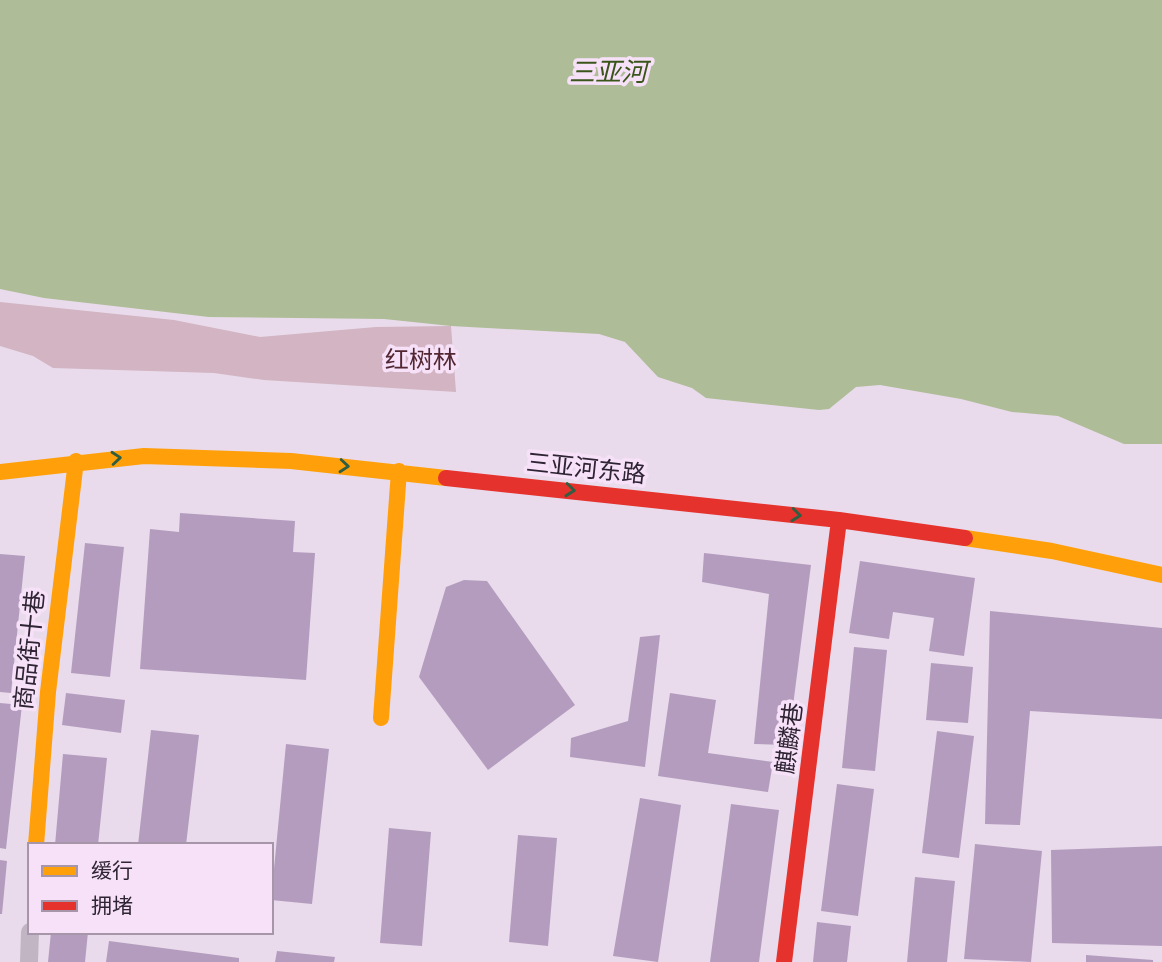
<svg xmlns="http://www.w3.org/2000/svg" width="1162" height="962" viewBox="0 0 1162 962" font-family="Poppins,'Noto Sans SC',sans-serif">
	<rect width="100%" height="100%" fill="#e9dbeb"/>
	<!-- green -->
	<path fill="#d2b4c2" d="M0 302 174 320 260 337 376 327 451 326 456 392 264 380 214 373 53 368 33 356 0 346Z"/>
	<!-- water -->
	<path fill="#aebc97" d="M0 0H1162V444H1124L1058 416 1012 412 961 399 880 385 856 387 829 409 819 410 706 398 692 388 658 377 625 342 599 334 451 326 384 319 209 317 44 298 0 289Z"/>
	<!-- building -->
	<path fill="#b49cbf" d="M180 513 295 521 293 552 315 553 306 680 140 669 150 529 179 532Z
		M85 543 124 547 110 677 71 673Z
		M704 553 811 565 788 745 754 744 769 594 702 582Z
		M0 554 25 556 11 693 0 692Z
		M860 561 975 578 964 656 929 651 934 618 893 612 889 639 849 633Z
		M464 580 487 581 575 705 488 770 419 677 446 587Z
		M990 611 1162 628V719L1030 711 1020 825 985 824Z
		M660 635 645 767 570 757 571 738 628 721 640 637Z
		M854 647 887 650 875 771 842 768Z
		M931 663 973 667 968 723 926 720Z
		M66 693 125 700 121 733 62 725Z
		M670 693 716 700 708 753 773 762 768 792 658 776Z
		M0 703 22 705 6 849 0 848Z
		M151 730 199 735 186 845H138Z
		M937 731 974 736 959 858 922 853Z
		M286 744 329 749 312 904 271 900Z
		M63 754 107 758 98 845H55Z
		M837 784 874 789 858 916 821 911Z
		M640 798 681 805 658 962 613 956Z
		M731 804 779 810 759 962H710Z
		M389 828 431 832 422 946 380 943Z
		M518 835 557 838 548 946 509 942Z
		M975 844 1042 851 1031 962 964 959Z
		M1162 846V946L1052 943 1051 850Z
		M0 860 7 861 2 914H0Z
		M915 877 955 881 947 962H907Z
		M817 922 851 926 847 962H813Z
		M51 932H88L85 962H48Z
		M109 941 239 958V962H106Z
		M277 951 335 957 334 962H275Z
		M1086 955 1153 960V962H1086Z"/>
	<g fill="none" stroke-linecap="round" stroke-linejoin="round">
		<!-- street -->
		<path stroke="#c1b5c3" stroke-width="18" d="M29 962 30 932"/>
		<!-- slow -->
		<path stroke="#ff9f0a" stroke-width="16" d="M0 472 144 456 291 461 446 478
			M965 538 1052 551 1162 575
			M381 718 399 471
			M36 845 48 692 76 461"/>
		<!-- jam -->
		<path stroke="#e5322d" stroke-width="16" d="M446 478 839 520 965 538
			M784 962 839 520"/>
	</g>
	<!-- one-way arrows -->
	<defs><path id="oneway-chevron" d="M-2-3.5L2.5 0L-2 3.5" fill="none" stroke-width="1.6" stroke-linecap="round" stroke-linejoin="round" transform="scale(1.75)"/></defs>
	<g stroke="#2f5e41">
		<use href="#oneway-chevron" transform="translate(116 458) rotate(-5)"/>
		<use href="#oneway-chevron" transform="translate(344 466) rotate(5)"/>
		<use href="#oneway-chevron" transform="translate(570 490) rotate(6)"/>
		<use href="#oneway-chevron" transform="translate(796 515) rotate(6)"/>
	</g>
	<g text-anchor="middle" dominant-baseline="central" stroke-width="7" stroke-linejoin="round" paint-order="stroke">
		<!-- park labels -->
		<g font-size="24" fill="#522732" stroke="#f7e1f9">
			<text x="421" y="359">红树林</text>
		</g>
		<!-- street labels -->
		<g font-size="24" fill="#2e2433" stroke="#f7e1f9">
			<text transform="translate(586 468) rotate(6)">三亚河东路</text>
			<text transform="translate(29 650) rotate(-84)">商品街十巷</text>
			<text transform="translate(789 738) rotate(-83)">麒麟巷</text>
		</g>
		<!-- water labels -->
		<g font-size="26" font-style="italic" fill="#3a5519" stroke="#f7e1f9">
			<text x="608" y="72">三亚河</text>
		</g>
	</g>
	<!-- legend -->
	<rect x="28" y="843" width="245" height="91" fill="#f7e1f9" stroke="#a795aa" stroke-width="2"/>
	<rect x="42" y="866" width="35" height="10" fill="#ff9f0a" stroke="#a795aa" stroke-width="2"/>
	<text x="91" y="878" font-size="21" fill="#2e2433">缓行</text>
	<rect x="42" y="901" width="35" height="10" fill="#e5322d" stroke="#a795aa" stroke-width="2"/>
	<text x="91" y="913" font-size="21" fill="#2e2433">拥堵</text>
</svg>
